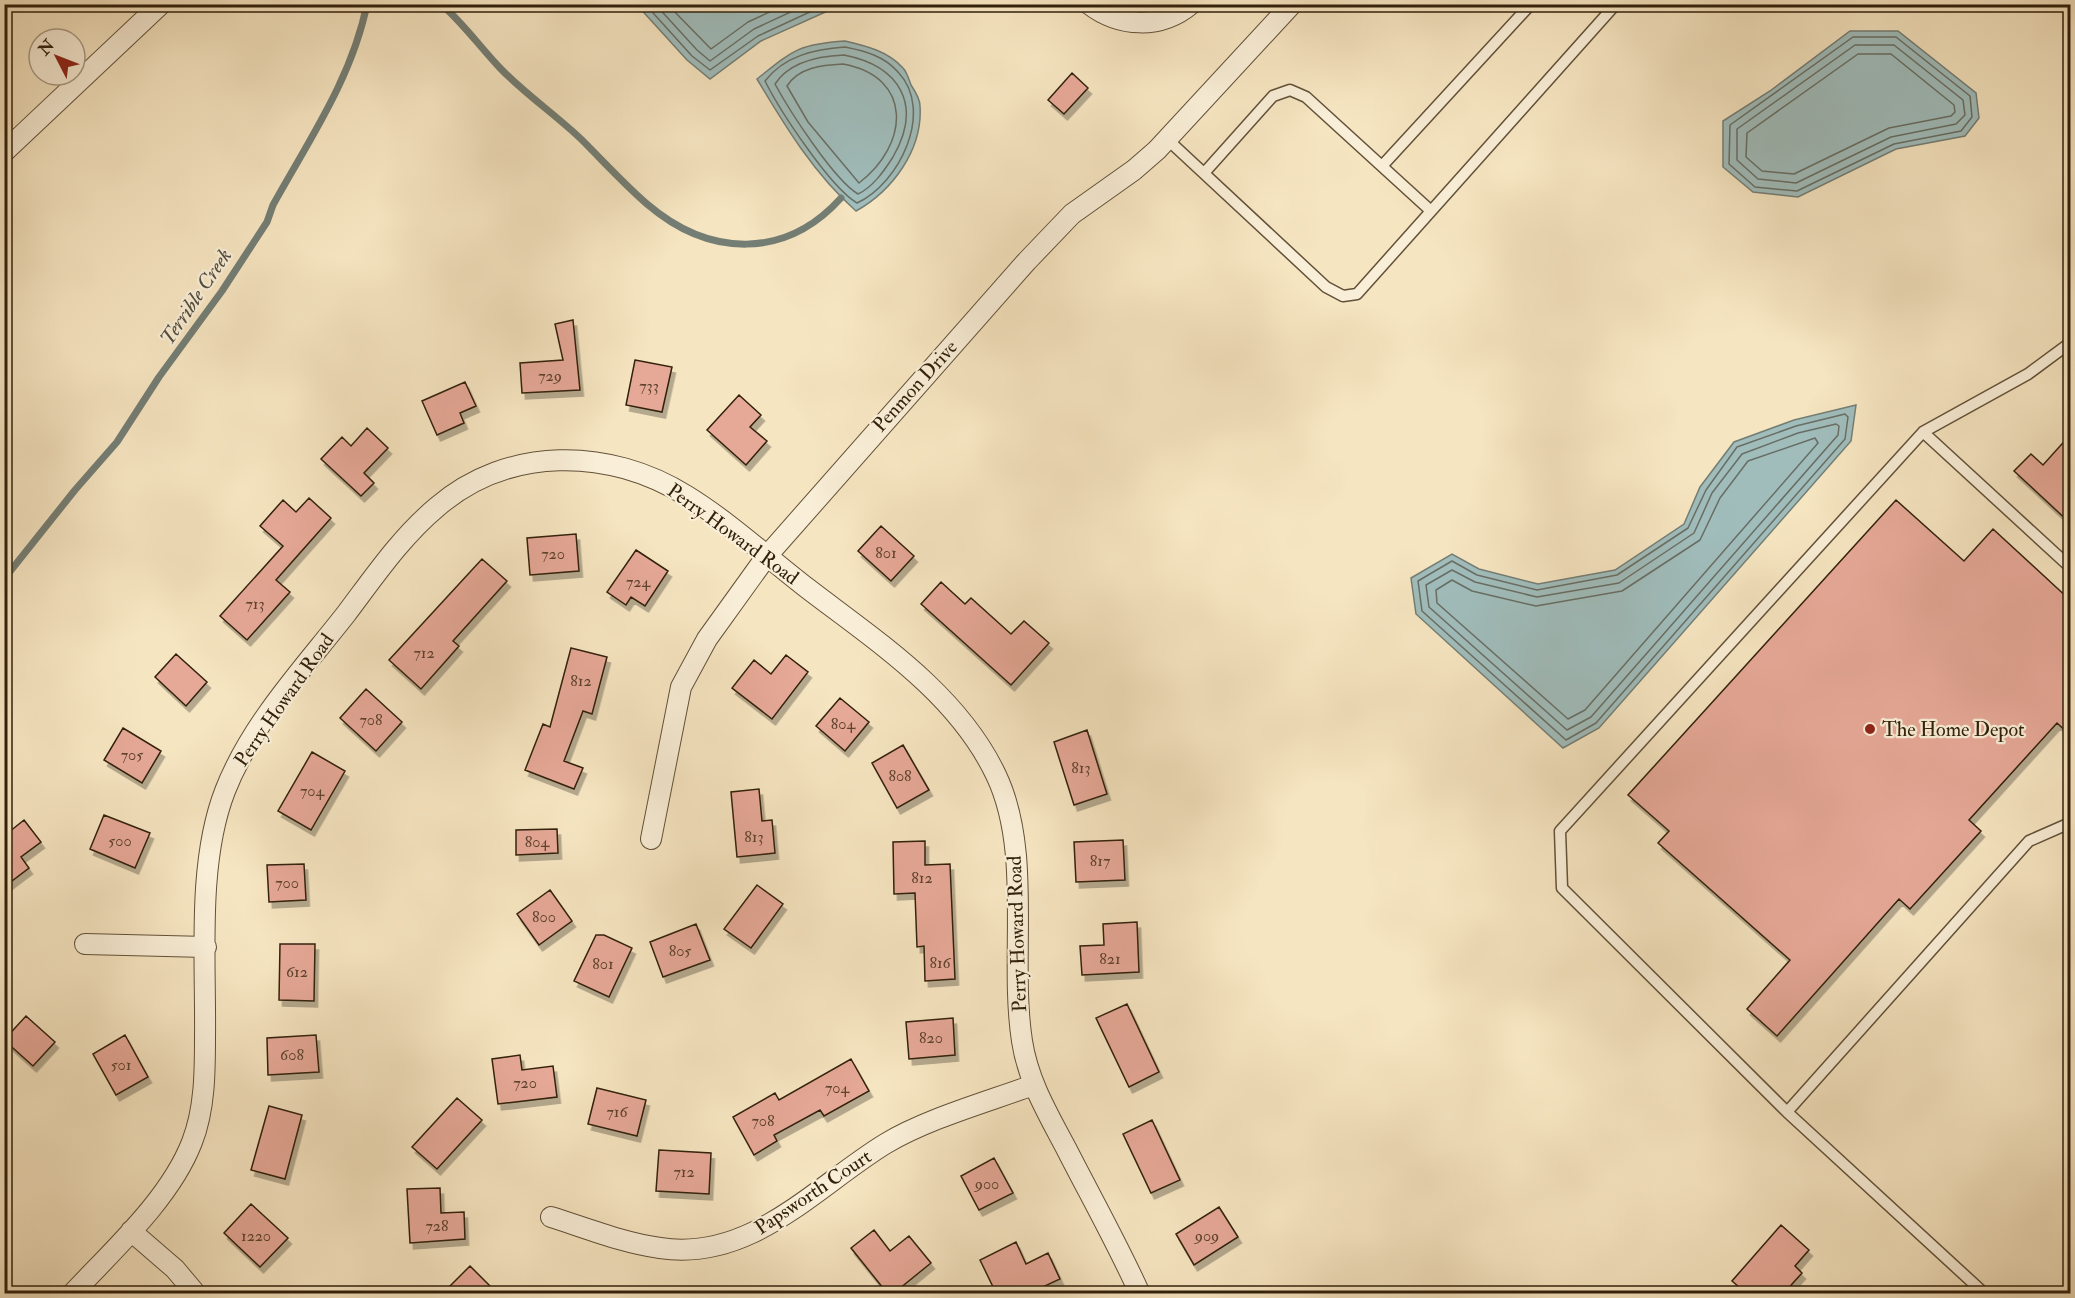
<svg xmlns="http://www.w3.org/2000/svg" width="2075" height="1298" viewBox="0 0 2075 1298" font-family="'IM FELL Double Pica',serif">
	<defs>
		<filter id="shadow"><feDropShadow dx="3.5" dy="6" stdDeviation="0" flood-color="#0004"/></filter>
	</defs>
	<rect width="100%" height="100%" fill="#f6e5c1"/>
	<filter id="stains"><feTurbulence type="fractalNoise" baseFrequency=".00333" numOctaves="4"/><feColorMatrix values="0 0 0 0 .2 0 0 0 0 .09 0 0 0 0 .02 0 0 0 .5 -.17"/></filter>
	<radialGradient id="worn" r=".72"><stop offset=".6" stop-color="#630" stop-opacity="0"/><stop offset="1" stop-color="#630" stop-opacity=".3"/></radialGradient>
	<!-- water -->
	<path fill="#a0bdbc" stroke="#747e75" stroke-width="1.5" d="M637 5H841L761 41 710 79 687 60Z
		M1850 31H1898L1976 93 1979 118 1965 136 1896 149 1798 197 1753 192 1723 167V121L1770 91Z
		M845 41C866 46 888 51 903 68 907 72 909 80 911 85 915 91 920 99 920 106 923 150 892 191 856 211 814 174 785 126 757 79 792 51 798 44 845 41Z
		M1856 405 1851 441 1599 728 1563 748 1416 614 1411 578 1452 554 1479 569 1538 584 1615 570 1684 524 1700 487 1734 442 1794 420Z"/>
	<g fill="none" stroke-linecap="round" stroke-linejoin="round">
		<!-- shore -->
		<path stroke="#686e64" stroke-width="1.5" d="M645 4 692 56 710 70 758 36 827 4
			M655 4 697 50 710 61 754 29 808 4
			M667 4 711 49 748 22 787 4
			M1853 37H1896L1970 96 1972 117 1961 131 1894 144 1797 191 1755 187 1729 164 1730 125Z
			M1855 45H1894L1963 100 1965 115 1956 124 1891 137 1796 183 1758 179 1737 160V129Z
			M845 47C865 51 884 56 898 72 935 111 899 184 857 203 830 187 780 111 765 81 784 56 815 49 845 47Z
			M1858 54H1891L1954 105 1955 112 1951 116 1889 128 1794 174 1762 171 1746 157 1747 133Z
			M844 55C900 66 923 105 893 157 884 171 873 187 858 194 834 180 789 110 775 84 790 61 819 56 844 55Z
			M843 64C914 77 909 145 859 183L808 122 787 86C799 67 823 65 843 64Z
			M1845 414 1848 417 1845 439 1596 723 1566 740 1422 611 1418 581 1452 561 1477 575 1537 590 1617 575 1688 528 1706 490 1737 447 1796 426Z
			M1836 424 1839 426 1838 435 1591 717 1567 730 1429 607 1426 585 1452 570 1475 582 1537 597 1619 583 1694 533 1712 493 1742 454 1798 433Z
			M1815 438 1818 443 1585 710 1568 719 1437 603 1436 590 1452 580 1472 591 1536 606 1622 591 1700 540 1720 498 1748 461Z"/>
		<!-- stream -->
		<path stroke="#747e75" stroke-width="7" d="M441 4C463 23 480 47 500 68 525 94 556 115 582 140 604 162 624 184 647 204 709 257 785 260 841 198
			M4 579 75 490 117 442 159 377 222 291 267 222 273 205C309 140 352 78 367 4"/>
	</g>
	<!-- building -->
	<path fill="#e6a897" stroke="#31200b" stroke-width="1.5" filter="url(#shadow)" d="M1072 73 1088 88 1064 114 1048 100Z
		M573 320 580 390 522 393 520 363 563 360 555 324Z
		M635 360 672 367 662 412 626 405Z
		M465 382 476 406 460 413 464 423 437 435 422 401Z
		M739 395 761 415 750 427 767 441 746 465 707 430Z
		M367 428 388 448 364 473 374 483 361 496 321 459 342 437 351 446Z
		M2070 435V523L2014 471 2031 454 2043 465Z
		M309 498 331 518 276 580 290 592 247 640 220 616 283 546 260 526 283 500 296 512Z
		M1896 500 1964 561 1993 529 2070 600V735L2057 723 1969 820 1981 831 1910 909 1899 899 1777 1036 1747 1009 1790 960 1658 843 1669 831 1628 795Z
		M881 526 914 556 891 581 858 551Z
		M576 534 579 571 530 575 527 538Z
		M636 550 668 571 645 606 631 597 626 605 607 592Z
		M482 559 507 581 453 641 459 646 421 689 389 660Z
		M941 582 965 604 971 598 1011 634 1024 621 1049 643 1011 685 921 604Z
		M571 648 607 657 592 714 583 711 564 761 583 768 574 789 525 770 543 724 550 727Z
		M176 654 207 682 186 706 155 677Z
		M786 655 808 672 772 719 732 688 754 660 771 674Z
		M366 689 402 722 376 751 340 718Z
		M840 698 869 722 845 751 816 726Z
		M123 728 161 751 142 783 104 760Z
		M1087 730 1107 794 1074 805 1054 742Z
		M903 745 929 790 897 808 872 763Z
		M312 752 345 771 311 830 278 811Z
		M759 789 762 821 772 820 775 853 737 857 731 792Z
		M104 815 150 833 135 868 90 849Z
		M24 820 41 842 21 857 29 868 4 887V836Z
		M557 829 558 853 516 855V830Z
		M1123 840 1125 880 1076 882 1074 842Z
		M925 841V865L950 864 955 979 925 981 924 946 917 947 915 893 894 894 893 842Z
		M304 864 306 900 269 902 267 865Z
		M757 885 783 904 751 948 724 929Z
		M550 890 572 921 539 945 517 914Z
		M1137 922 1139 972 1082 975 1080 946 1104 945 1103 924Z
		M696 924 710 960 663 977 650 942Z
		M596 935H604L632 948 609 997 574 981Z
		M280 944H315L314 1001 279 1000Z
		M1127 1004 1159 1072 1129 1087 1096 1018Z
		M26 1016 55 1042 33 1066 4 1040Z
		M953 1018 955 1055 909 1059 906 1022Z
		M125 1035 148 1077 116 1095 93 1054Z
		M316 1035 319 1072 268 1075 267 1038Z
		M520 1055 522 1070 553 1066 557 1097 498 1104 492 1059Z
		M851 1059 869 1091 824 1116 820 1110 774 1135 777 1141 754 1155 733 1117 775 1093 779 1100Z
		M597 1088 646 1100 637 1136 588 1124Z
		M457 1098 482 1120 437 1169 412 1147Z
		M269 1106 302 1115 285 1179 251 1170Z
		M1152 1120 1180 1180 1151 1193 1123 1134Z
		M659 1150 711 1153 709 1194 656 1191Z
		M994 1158 1013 1193 979 1210 961 1176Z
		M440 1188 441 1213 464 1212 465 1239 410 1243 407 1189Z
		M251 1204 288 1238 260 1267 224 1233Z
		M1219 1207 1238 1237 1194 1265 1176 1234Z
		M1781 1225 1809 1250 1795 1266 1802 1273 1784 1293H1746L1732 1281Z
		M874 1230 890 1251 909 1236 931 1263 894 1293H887L851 1248Z
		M1016 1242 1026 1264 1048 1253 1060 1279 1030 1293H996L980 1260Z
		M470 1266 497 1293H443Z"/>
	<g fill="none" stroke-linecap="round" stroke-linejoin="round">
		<defs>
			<path id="service" d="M1167 139 1326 287 1343 296 1357 294 1616 4
				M1382 166 1531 4
				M1205 172 1273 96 1290 90 1306 97 1431 211
				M1923 432 2070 567
				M1787 1112 2029 841 2070 823
				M1985 1294 1787 1112 1562 888 1560 831 1923 432 2028 374 2070 343"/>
			<path id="minor" d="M1089 4C1119 27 1160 30 1191 4
				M4 152 161 4
				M651 839 681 687 707 639 766 557 1027 261 1072 214 1134 170 1157 150 1292 4
				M85 944 206 947
				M551 1217C586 1228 623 1243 660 1248 751 1262 815 1187 885 1144 926 1119 987 1102 1033 1085
				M131 1231 175 1269 196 1294
				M72 1294C113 1250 170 1199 192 1142 205 1109 205 1071 205 1036 206 959 197 863 225 791 251 724 303 669 346 614 374 577 401 537 437 507 508 446 609 447 687 496 729 522 767 557 807 588 876 641 957 693 996 775 1033 852 1009 957 1022 1041 1028 1081 1048 1114 1067 1150 1091 1197 1118 1245 1140 1294"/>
		</defs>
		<!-- service casing -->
		<use href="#service" stroke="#625138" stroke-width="13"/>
		<!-- minor casing -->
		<use href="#minor" stroke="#625138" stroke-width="22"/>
		<!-- service -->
		<use href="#service" stroke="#f9eed7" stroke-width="10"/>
		<!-- minor -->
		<use href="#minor" stroke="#f9eed7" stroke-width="20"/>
	</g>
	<!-- markers -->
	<circle fill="#8f2418" stroke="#f9eed7" stroke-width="2" cx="1870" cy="729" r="6"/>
	<g text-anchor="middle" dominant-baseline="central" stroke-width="4.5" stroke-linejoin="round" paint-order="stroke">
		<!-- number labels -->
		<g font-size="16" fill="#5e422e">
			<text x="550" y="376">729</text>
			<text x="649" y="386">733</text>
			<text x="886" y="553">801</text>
			<text x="553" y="554">720</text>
			<text x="638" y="582">724</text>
			<text x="255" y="604">713</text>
			<text x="424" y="653">712</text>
			<text x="581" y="681">812</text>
			<text x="371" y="720">708</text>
			<text x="843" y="724">804</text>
			<text x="132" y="755">705</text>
			<text x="1081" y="768">813</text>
			<text x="900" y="776">808</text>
			<text x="312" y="791">704</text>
			<text x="754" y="837">813</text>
			<text x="120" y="841">500</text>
			<text x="537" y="842">804</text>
			<text x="1100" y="861">817</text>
			<text x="922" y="878">812</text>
			<text x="287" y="883">700</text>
			<text x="544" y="917">800</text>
			<text x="680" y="951">805</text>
			<text x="1110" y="959">821</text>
			<text x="940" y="963">816</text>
			<text x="603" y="964">801</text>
			<text x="297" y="972">612</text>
			<text x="931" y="1038">820</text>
			<text x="292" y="1055">608</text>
			<text x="121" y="1065">501</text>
			<text x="525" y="1083">720</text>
			<text x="837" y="1088">704</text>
			<text x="617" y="1112">716</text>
			<text x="763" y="1121">708</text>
			<text x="684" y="1172">712</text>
			<text x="987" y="1184">900</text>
			<text x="437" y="1226">728</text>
			<text x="256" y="1236">1220</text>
			<text x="1207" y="1236">909</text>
		</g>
		<!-- street labels -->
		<g font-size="20" fill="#31200b" stroke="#f9eed7">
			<text transform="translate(915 386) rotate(-48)">Penmon Drive</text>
			<text transform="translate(733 534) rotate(36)">Perry Howard Road</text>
			<text transform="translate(284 700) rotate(-55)">Perry Howard Road</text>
			<text transform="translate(1017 934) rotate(-92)">Perry Howard Road</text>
			<text transform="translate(813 1192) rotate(-34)">Papsworth Court</text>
		</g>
		<!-- poi labels -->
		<g font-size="20" fill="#31200b" stroke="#f9eed7" text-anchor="start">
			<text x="1882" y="729">The Home Depot</text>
		</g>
		<!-- water labels -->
		<g font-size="21" font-style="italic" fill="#524f40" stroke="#f9eed7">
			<text transform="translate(196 297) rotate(-56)">Terrible Creek</text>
		</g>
	</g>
	<!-- margin -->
	<rect width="2075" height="1298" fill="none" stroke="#f6e5c1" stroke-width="24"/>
	<rect x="6" y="6" width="2063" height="1286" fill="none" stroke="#31200b" stroke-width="3"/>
	<rect x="12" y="12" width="2051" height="1274" fill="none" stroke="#31200b" stroke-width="1.5"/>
	<!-- north arrow -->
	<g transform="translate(57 57) rotate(312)"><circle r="28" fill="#f9eed7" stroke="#a99c85" stroke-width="1.5"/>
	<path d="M0-4.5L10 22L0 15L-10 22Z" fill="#8f2418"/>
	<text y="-9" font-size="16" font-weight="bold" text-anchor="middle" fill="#31200b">N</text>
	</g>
	<rect width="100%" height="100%" filter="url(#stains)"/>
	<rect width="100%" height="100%" fill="url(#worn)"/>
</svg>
